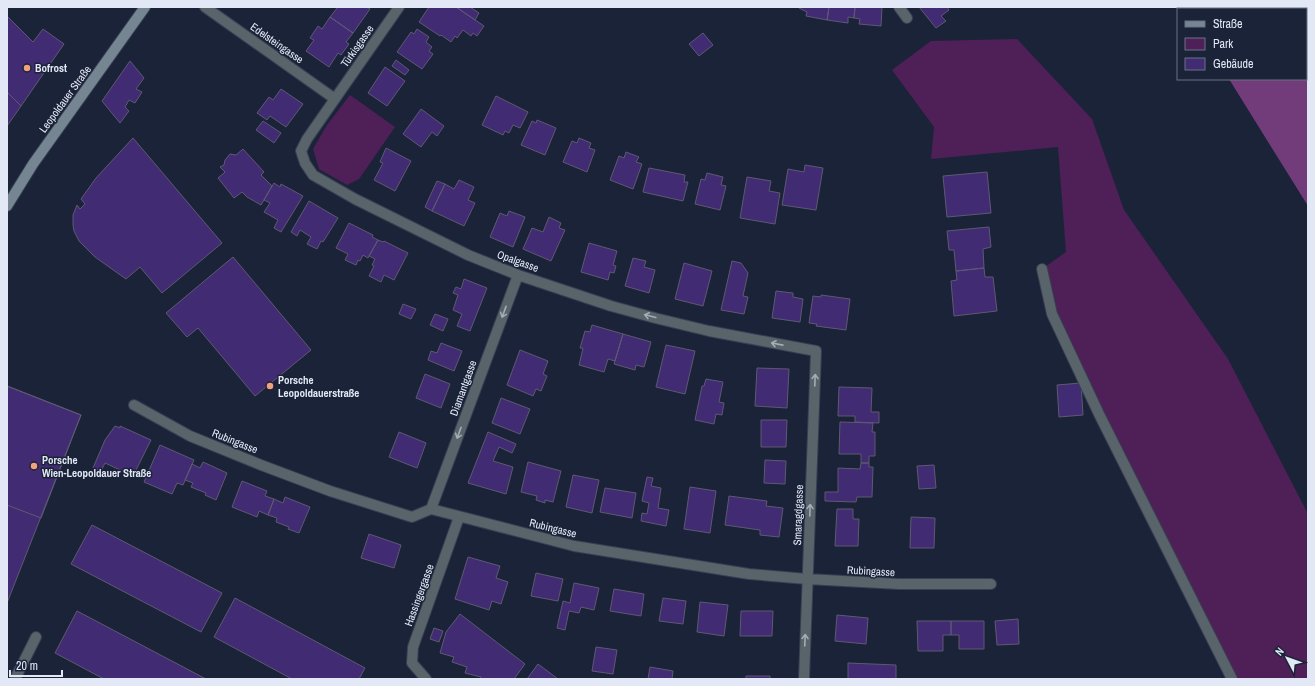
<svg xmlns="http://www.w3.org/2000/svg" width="1315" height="686" viewBox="0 0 1315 686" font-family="'Archivo Narrow',sans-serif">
	<rect width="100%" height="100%" fill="#1b2338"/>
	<!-- green -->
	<path fill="#4f2057" d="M1017 39 1092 119 1124 210 1228 359 1308 514V679H1232L1052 314 1042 269 1066 252 1058 147 931 159 934 127 892 70 931 41Z
		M350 95 395 127 359 179 347 185 319 169 313 149 327 125Z"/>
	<!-- forest -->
	<path fill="#723b7a" d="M1185 7H1308V206L1229 79H1306V9H1186Z"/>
	<!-- building -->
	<path fill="#412b72" stroke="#5e5972" d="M338 7H366L370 9 353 33 330 17Z
		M429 7H456L484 26 477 36 473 33 471 36 463 30 457 38 455 36 451 42 441 35 440 36 419 22Z
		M456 7H470L479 13 475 20Z
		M800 7H829L827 20 806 16 807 12 799 8Z
		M829 7H855L854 18 848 17V23L827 20Z
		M855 7H882L881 26 859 24 860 19 854 18Z
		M919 7H947L949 10 941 16 946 21 936 28Z
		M7 16 33 42 43 29 64 44 21 106 7 92Z
		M330 17 353 33 346 42 349 44 341 55 338 53 329 67 306 51 314 40 310 38 318 26 322 29Z
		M417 29 429 37 426 42 432 47 429 51 433 54 422 69 397 52 411 32 414 34Z
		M703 33 713 45 699 56 689 44Z
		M396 60 409 70 405 75 392 66Z
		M130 61 144 78 136 89 142 92 135 103 129 100 125 107 129 111 120 123 102 101Z
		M385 67 405 81 387 106 368 93Z
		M281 89 303 104 286 127 270 116 267 120 257 113 269 97 273 100Z
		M7 92 21 106 7 126Z
		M496 96 528 112 520 128 513 125 509 133 505 131 503 135 482 125Z
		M421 109 444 126 437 136 432 132 421 147 403 134Z
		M537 120 556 128 545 155 521 145 532 121 536 123Z
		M263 121 281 133 274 143 256 130Z
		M133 138 222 243 162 293 140 267 126 279 95 257 79 241 74 231 73 225V215L77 205 80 209 85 204 81 199 96 178Z
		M579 138 591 143 589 148 595 150 587 172 563 162 572 141 577 143Z
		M386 148 411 161 395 191 374 180 383 163 380 162Z
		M243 149 264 172 261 175 272 186 261 205 247 197 242 192 234 198 218 178 225 172 220 167 224 165 225 160 230 154 236 155Z
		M626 152 639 157 636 162 642 164 633 189 610 180 619 156 624 158Z
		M805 165 823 168 816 210 782 205 788 169 804 172Z
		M649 168 685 175 684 182H688L683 201 643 192Z
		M987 172 991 213 947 217 943 176Z
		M707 173 723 177 721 185 726 186 720 210 695 204 701 179 705 180Z
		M747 177 771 181 769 191 780 193 775 224 740 218Z
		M459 180 474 187 468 200 475 203 464 226 432 211 445 184 454 189Z
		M437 181 445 184 432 211 425 207Z
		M274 183 280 187 281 184 303 196 281 232 274 228 278 220 264 212 270 203 264 200Z
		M309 201 338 218 323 242 321 241 317 249 307 244 311 237 300 230 297 236 291 232Z
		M509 211 525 217 513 247 490 237 500 213 507 216Z
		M549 217 561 223 559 228 565 230 551 261 523 249 532 228 543 232Z
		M349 223 373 235 372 237 378 240 368 258 363 255 360 261 358 260 356 265 345 260 348 254 336 248Z
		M989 227 991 247 983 249 984 268 956 271 954 250H949L947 231Z
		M378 240 383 242 384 241 408 253 394 280 384 275 381 282 369 276 374 266 372 265 375 259 369 256Z
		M589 243 617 251 613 265 616 266 614 273 610 272 608 280 581 272Z
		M233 257 311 350 255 396 198 328 187 337 166 313Z
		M633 258 646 261 644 267 655 270 649 293 625 286Z
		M732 261 741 263 748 273 743 296 748 297 744 314 721 310Z
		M684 263 712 271 703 306 675 299Z
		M984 268 985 277H993L997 311 954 316 951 281 957 280 956 271Z
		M464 279 487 288 470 331 457 326 462 314 453 310 458 295 453 293 456 287 461 289Z
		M776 291 793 293V297L803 299 800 322 772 318Z
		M821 295 850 299 846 330 816 326 817 324 809 323 813 296 821 297Z
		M403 304 416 309 411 319 399 314Z
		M435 314 448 319 443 331 430 325Z
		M592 325 623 334 615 361 608 359 604 372 579 365 583 348H580L585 331 590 332Z
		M623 334 651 342 644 367 636 365 635 370 614 364Z
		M441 343 462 351 454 371 428 360 431 351 437 353Z
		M666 345 695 351 685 394 656 387Z
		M520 350 548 361 543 374 547 376 541 391 536 389 533 396 507 385Z
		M757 368 789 369 787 408 755 406Z
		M425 374 450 384 441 408 416 398Z
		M706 379 723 382 719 402 724 403 722 415 716 414 714 424 695 420 702 386H704Z
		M1081 383 1083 415 1059 417 1057 385Z
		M7 386 81 415 7 603Z
		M7 386 81 415 41 518 7 505Z
		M839 387 872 388 871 412H879V423L855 422V416H838Z
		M501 398 530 409 520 434 492 423Z
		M761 420H787L786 447H761Z
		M840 422 873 423 872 432H875V456H869V463H861V454H839Z
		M115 426 120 428V426L151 440 133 476 105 463 101 471 93 468 105 440Z
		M399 432 426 443 417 468 389 457Z
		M488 432 516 444 512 453 499 447 493 461 513 467 506 494 468 483Z
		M160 445 194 460 183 485 177 483 172 494 144 482Z
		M765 460 786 461 785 484 764 483Z
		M203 462 227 473 216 500 205 495 206 493 191 487 193 483 185 480 192 464 200 468Z
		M528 462 561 471 553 502 545 500V503L536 500 537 496 521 492Z
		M861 463H869V467H873L872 497H857L856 502 825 501V492H838V468L860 469Z
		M934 465 936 488 919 489 917 466Z
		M573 475 599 480 592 513 566 507Z
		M647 477 653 478 651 486 661 488 658 508 669 510 666 526 641 521 642 513 647 514 649 503 642 501Z
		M242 481 267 491 265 496 274 499 268 515 259 511 257 517 232 507Z
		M690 487 716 491 710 533 684 529Z
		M605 488 636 493 632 518 600 512Z
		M729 496 767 501 766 506 783 508 779 537 760 535V530L725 525Z
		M285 497 310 507 299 533 288 529 289 527 276 522 277 518 268 515 274 499 283 503Z
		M837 509H853V519H859L858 546H835Z
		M911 517 935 518 934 548H910Z
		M92 525 222 593 201 632 71 564Z
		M369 534 401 545 394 568 361 558Z
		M468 557 500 566 496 578 508 582 501 604 492 601 489 610 455 599Z
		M536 573 563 579 558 601 531 596Z
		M574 583 599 588 594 610 581 607 579 613 569 611 565 630 557 628 563 601 570 603Z
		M614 589 644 594 641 616 610 611Z
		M235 598 365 668 359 679H292L214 637Z
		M663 598 686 601 683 624 659 621Z
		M700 602 728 605 724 636 697 632Z
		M77 611 206 679H104L55 653Z
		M741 611H773L772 636H740Z
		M460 614 525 664 514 679H480L481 677 465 673 467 667 452 662 454 657 440 653 446 632Z
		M837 615 868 618 866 644 835 641Z
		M1018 619 1019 644 997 645 995 621Z
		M917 621H951V635H943V651H918Z
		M951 621H984V649H959V635H951Z
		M434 628 443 631 439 642 430 639Z
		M596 647 617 650 613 674 592 671Z
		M848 663 896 665V679H848Z
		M538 664 558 679H527Z
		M650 667 673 671 672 679H648Z
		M746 676H770V679H746Z"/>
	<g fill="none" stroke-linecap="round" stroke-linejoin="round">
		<defs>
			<path id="lane" d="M899 7 907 18
				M1042 269 1052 314 1099 414 1232 679"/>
			<path id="street" d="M205 7 335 99
				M399 7 307 139 301 151 305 163 313 175 355 199 468 255 518 275 611 306 655 318 709 331 816 351 804 679
				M134 405 190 436 261 465 330 491 412 517 431 509 574 546 749 574 807 579 899 584H991
				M431 509 518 275
				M15 679 36 637
				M426 679 412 663 413 647 459 517"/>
			<path id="secondary" d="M7 206 33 164 145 7"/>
		</defs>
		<!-- lane casing -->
		<use href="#lane" stroke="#373f53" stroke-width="12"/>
		<!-- street casing -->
		<use href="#street" stroke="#373f53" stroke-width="12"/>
		<!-- secondary casing -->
		<use href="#secondary" stroke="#373f53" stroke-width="12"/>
		<!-- lane -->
		<use href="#lane" stroke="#58636a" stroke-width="10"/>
		<!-- street -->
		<use href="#street" stroke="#58636a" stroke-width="10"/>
		<!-- secondary -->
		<use href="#secondary" stroke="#758692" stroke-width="10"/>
	</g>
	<!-- one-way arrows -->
	<defs><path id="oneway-shaft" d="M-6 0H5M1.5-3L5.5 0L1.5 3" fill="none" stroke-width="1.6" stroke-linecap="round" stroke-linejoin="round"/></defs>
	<g stroke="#a4acb7">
		<use href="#oneway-shaft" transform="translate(504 312) rotate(110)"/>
		<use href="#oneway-shaft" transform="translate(650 316) rotate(-166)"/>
		<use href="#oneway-shaft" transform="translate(777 344) rotate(-169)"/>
		<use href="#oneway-shaft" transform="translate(815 380) rotate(-88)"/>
		<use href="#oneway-shaft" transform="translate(459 433) rotate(110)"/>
		<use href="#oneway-shaft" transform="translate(810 510) rotate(-88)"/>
		<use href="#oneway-shaft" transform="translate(805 640) rotate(-88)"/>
	</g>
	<!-- markers -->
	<g fill="#f2a17e" stroke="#1b2338" stroke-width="1.5">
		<circle cx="27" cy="68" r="4"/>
		<circle cx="270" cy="386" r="4"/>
		<circle cx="34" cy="466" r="4"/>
	</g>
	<g text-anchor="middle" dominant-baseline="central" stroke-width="3" stroke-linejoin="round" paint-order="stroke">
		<!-- street labels -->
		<g font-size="11" fill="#e2e8f6" stroke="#1b2338">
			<text transform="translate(277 43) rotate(35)">Edelsteingasse</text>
			<text transform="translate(357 46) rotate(-55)">Türkisgasse</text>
			<text transform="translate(65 99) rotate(-54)">Leopoldauer Straße</text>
			<text transform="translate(518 261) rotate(20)">Opalgasse</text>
			<text transform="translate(463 388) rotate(-70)">Diamantgasse</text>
			<text transform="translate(235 441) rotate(22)">Rubingasse</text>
			<text transform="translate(798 515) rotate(-88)">Smaragdgasse</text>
			<text transform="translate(553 528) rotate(14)">Rubingasse</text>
			<text transform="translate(871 571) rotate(3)">Rubingasse</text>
			<text transform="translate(419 595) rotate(-70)">Hassingergasse</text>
		</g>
		<!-- poi labels -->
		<g font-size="11" font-weight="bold" fill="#e2e8f6" stroke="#1b2338" text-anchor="start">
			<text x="35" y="68">Bofrost</text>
			<text x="278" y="380">Porsche<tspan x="278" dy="13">Leopoldauerstraße</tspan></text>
			<text x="42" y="460">Porsche<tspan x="42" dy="13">Wien-Leopoldauer Straße</tspan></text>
		</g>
	</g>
	<!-- border -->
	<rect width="1315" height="686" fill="none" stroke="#e2e8f6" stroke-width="16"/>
	<!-- legend -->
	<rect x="1177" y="8" width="130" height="72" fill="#1b2338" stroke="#6b7284"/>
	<rect x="1185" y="21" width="20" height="6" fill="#758692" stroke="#6b7284"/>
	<text x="1213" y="28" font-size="12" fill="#e2e8f6">Straße</text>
	<rect x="1185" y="38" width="20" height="12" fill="#4f2057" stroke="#6b7284"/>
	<text x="1213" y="48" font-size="12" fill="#e2e8f6">Park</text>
	<rect x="1185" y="58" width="20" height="12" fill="#412b72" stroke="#6b7284"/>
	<text x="1213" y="68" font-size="12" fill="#e2e8f6">Gebäude</text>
	<!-- north arrow -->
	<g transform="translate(1287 658) rotate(311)" stroke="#1b2338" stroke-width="3" paint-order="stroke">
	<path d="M0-3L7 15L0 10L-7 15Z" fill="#e2e8f6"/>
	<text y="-6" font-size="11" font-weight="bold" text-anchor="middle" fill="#e2e8f6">N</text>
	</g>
	<!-- scale -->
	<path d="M10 670v6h52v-6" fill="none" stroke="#e2e8f6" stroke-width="2"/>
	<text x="16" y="670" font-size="12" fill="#e2e8f6" stroke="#1b2338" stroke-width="3" paint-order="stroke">20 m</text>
</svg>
